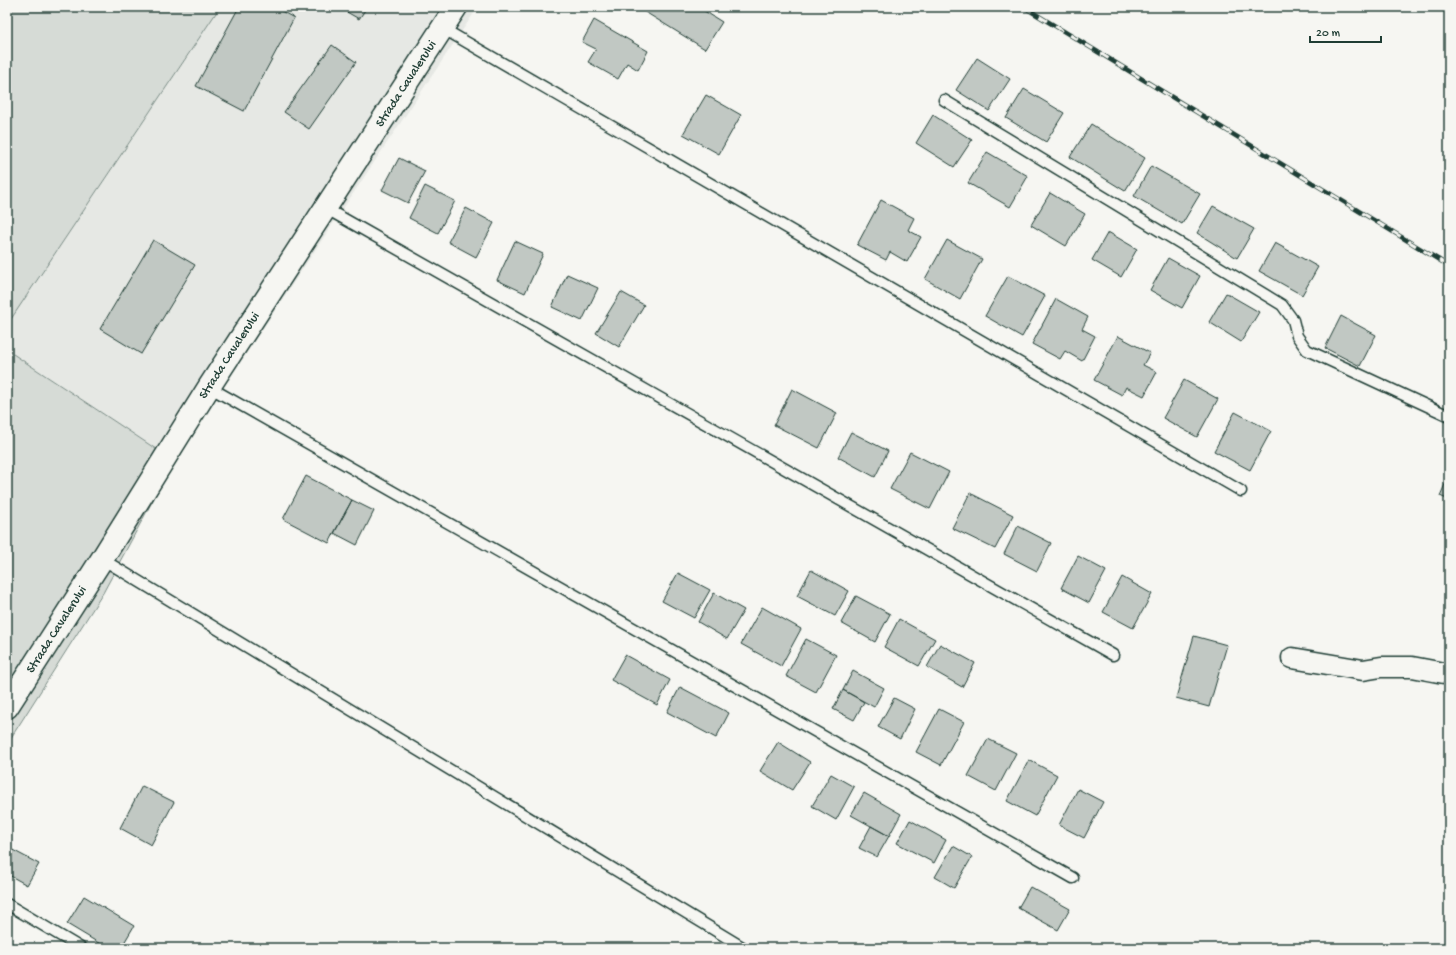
<svg xmlns="http://www.w3.org/2000/svg" width="1456" height="955" viewBox="0 0 1456 955" font-family="'Gochi Hand',sans-serif">
	<rect width="100%" height="100%" fill="#f6f6f2"/>
	<filter id="ink" filterUnits="userSpaceOnUse"><feTurbulence type="fractalNoise" baseFrequency=".025" numOctaves="2"/><feDisplacementMap in="SourceGraphic" scale="8" xChannelSelector="R" yChannelSelector="G"/><feConvolveMatrix kernelMatrix="1 2 1 2 8 2 1 2 1" color-interpolation-filters="sRGB"/></filter>
	<g filter="url(#ink)">
		<!-- built -->
		<path fill="#e6e8e4" d="M220 7H478L174 461 7 350V325Z"/>
		<!-- green -->
		<path fill="#d6dbd6" stroke="#7a8c85" d="M7 7H220L7 325Z
			M7 350 174 461 103 593 7 744Z"/>
		<!-- building -->
		<path fill="#c1c8c3" stroke="#1f3d34" d="M239 7H274L294 18 244 111 196 86Z
			M338 7H367L359 19Z
			M637 7H698L722 22 705 49Z
			M594 20 648 51 638 70 627 63 618 79 588 62 596 49 582 42Z
			M332 45 356 62 309 129 284 112Z
			M977 58 1010 79 989 111 956 90Z
			M1024 89 1064 113 1046 142 1006 118Z
			M706 95 741 115 719 154 683 134Z
			M933 115 972 140 954 167 916 143Z
			M1091 124 1145 158 1125 191 1070 157Z
			M987 152 1028 176 1010 207 968 183Z
			M399 158 425 171 408 203 382 190Z
			M1151 166 1200 194 1182 224 1134 196Z
			M425 186 455 201 438 233 409 218Z
			M1050 193 1085 214 1066 246 1031 225Z
			M881 200 914 218 908 230 921 237 907 262 890 252 886 260 857 245Z
			M1213 206 1254 229 1237 258 1197 233Z
			M466 208 494 223 476 257 448 242Z
			M1108 232 1137 249 1121 277 1092 260Z
			M153 240 195 265 141 354 100 329Z
			M947 240 982 259 960 299 925 279Z
			M515 241 543 254 525 293 497 280Z
			M1275 243 1318 267 1302 295 1259 271Z
			M1168 258 1200 276 1182 308 1150 290Z
			M567 274 598 288 582 321 552 307Z
			M1008 276 1045 296 1022 337 985 316Z
			M621 292 644 305 619 347 596 333Z
			M1226 293 1259 312 1241 342 1209 322Z
			M1056 299 1088 317 1082 329 1095 336 1082 361 1065 351 1060 359 1032 344Z
			M1341 316 1376 335 1360 366 1325 348Z
			M1118 336 1150 353 1143 365 1157 372 1144 396 1126 387 1122 395 1094 380Z
			M1184 380 1218 399 1197 437 1163 418Z
			M792 389 837 413 819 448 774 425Z
			M1235 412 1271 431 1250 470 1214 451Z
			M851 432 888 451 875 477 838 457Z
			M910 452 949 472 930 509 890 489Z
			M1449 475V500L1440 496Z
			M306 476 352 500 329 543 283 519Z
			M970 493 1013 515 995 549 952 528Z
			M352 500 374 511 357 545 334 533Z
			M1018 526 1051 543 1037 571 1004 554Z
			M1078 556 1106 571 1089 603 1061 588Z
			M811 570 849 591 835 616 797 596Z
			M678 573 710 590 694 618 662 601Z
			M1122 577 1152 594 1133 628 1103 612Z
			M714 593 744 610 727 639 698 622Z
			M856 596 890 614 875 642 841 623Z
			M762 607 801 629 781 666 741 644Z
			M899 619 935 639 919 666 884 647Z
			M1194 636 1227 645 1209 707 1176 698Z
			M806 639 836 655 816 692 786 676Z
			M940 644 975 663 962 687 927 667Z
			M625 655 670 680 657 705 611 680Z
			M853 671 884 688 874 707 843 690Z
			M680 687 729 713 716 738 667 712Z
			M843 690 864 702 854 720 833 709Z
			M894 698 915 709 900 739 878 727Z
			M939 709 964 722 941 765 916 752Z
			M988 739 1016 753 996 791 968 776Z
			M778 742 810 762 792 790 760 771Z
			M1029 760 1057 775 1035 816 1007 801Z
			M831 774 854 787 836 820 812 806Z
			M142 786 174 802 151 845 120 828Z
			M1078 789 1103 802 1084 838 1059 825Z
			M864 793 901 814 889 836 851 815Z
			M910 820 946 840 934 863 897 843Z
			M871 826 889 836 877 857 859 848Z
			M953 846 972 857 954 888 935 877Z
			M7 847 39 864 27 885 7 874Z
			M1030 887 1070 909 1058 930 1018 908Z
			M84 896 134 926 121 948H107L67 924Z"/>
		<g fill="none" stroke-linecap="round" stroke-linejoin="round">
			<defs>
				<path id="service" d="M442 28 1241 491
					M944 100 1282 305 1293 320 1297 336 1307 350 1449 416
					M325 208 1113 655
					M209 387 1073 878
					M102 559 744 948
					M7 904 81 948"/>
				<path id="minor" d="M1292 658 1363 670 1381 667H1412L1449 674"/>
				<g id="secondary">
					<path id="s1" d="M7 707 102 559 209 387 456 7"/>
				</g>
			</defs>
			<!-- service casing -->
			<use href="#service" stroke="#1f3d34" stroke-width="13"/>
			<!-- minor casing -->
			<use href="#minor" stroke="#1f3d34" stroke-width="23"/>
			<!-- secondary casing -->
			<use href="#secondary" stroke="#1f3d34" stroke-width="25"/>
			<!-- service -->
			<use href="#service" stroke="#f6f6f2" stroke-width="10"/>
			<!-- minor -->
			<use href="#minor" stroke="#f6f6f2" stroke-width="20"/>
			<!-- secondary -->
			<use href="#secondary" stroke="#f6f6f2" stroke-width="22"/>
			<defs>
				<path id="rail" d="M1024 7 1449 266"/>
			</defs>
			<!-- rail casing -->
			<use href="#rail" stroke="#1f3d34" stroke-width="4.5"/>
			<!-- rail -->
			<use href="#rail" stroke="#f6f6f2" stroke-width="3" stroke-dasharray="9" stroke-linecap="butt"/>
		</g>
	</g>
	<g text-anchor="middle" dominant-baseline="central" stroke-width="3.5" stroke-linejoin="round" paint-order="stroke">
		<!-- street labels -->
		<g font-size="13" fill="#1f3d34" stroke="#f6f6f2">
			<text stroke="none"><textPath href="#s1" startOffset="740">Strada Cavalerului</textPath></text>
			<text stroke="none"><textPath href="#s1" startOffset="416">Strada Cavalerului</textPath></text>
			<text stroke="none"><textPath href="#s1" startOffset="92">Strada Cavalerului</textPath></text>
		</g>
	</g>
	<!-- margin -->
	<rect width="1456" height="955" fill="none" stroke="#f6f6f2" stroke-width="24"/>
	<rect x="12" y="12" width="1432" height="931" fill="none" stroke="#1f3d34" stroke-width="1.5" filter="url(#ink)"/>
	<!-- scale -->
	<path d="M1310 36v6h71v-6" fill="none" stroke="#1f3d34" stroke-width="2"/>
	<text x="1316" y="36" font-size="12" fill="#1f3d34" stroke="#f6f6f2" stroke-width="3" paint-order="stroke">20 m</text>
</svg>
